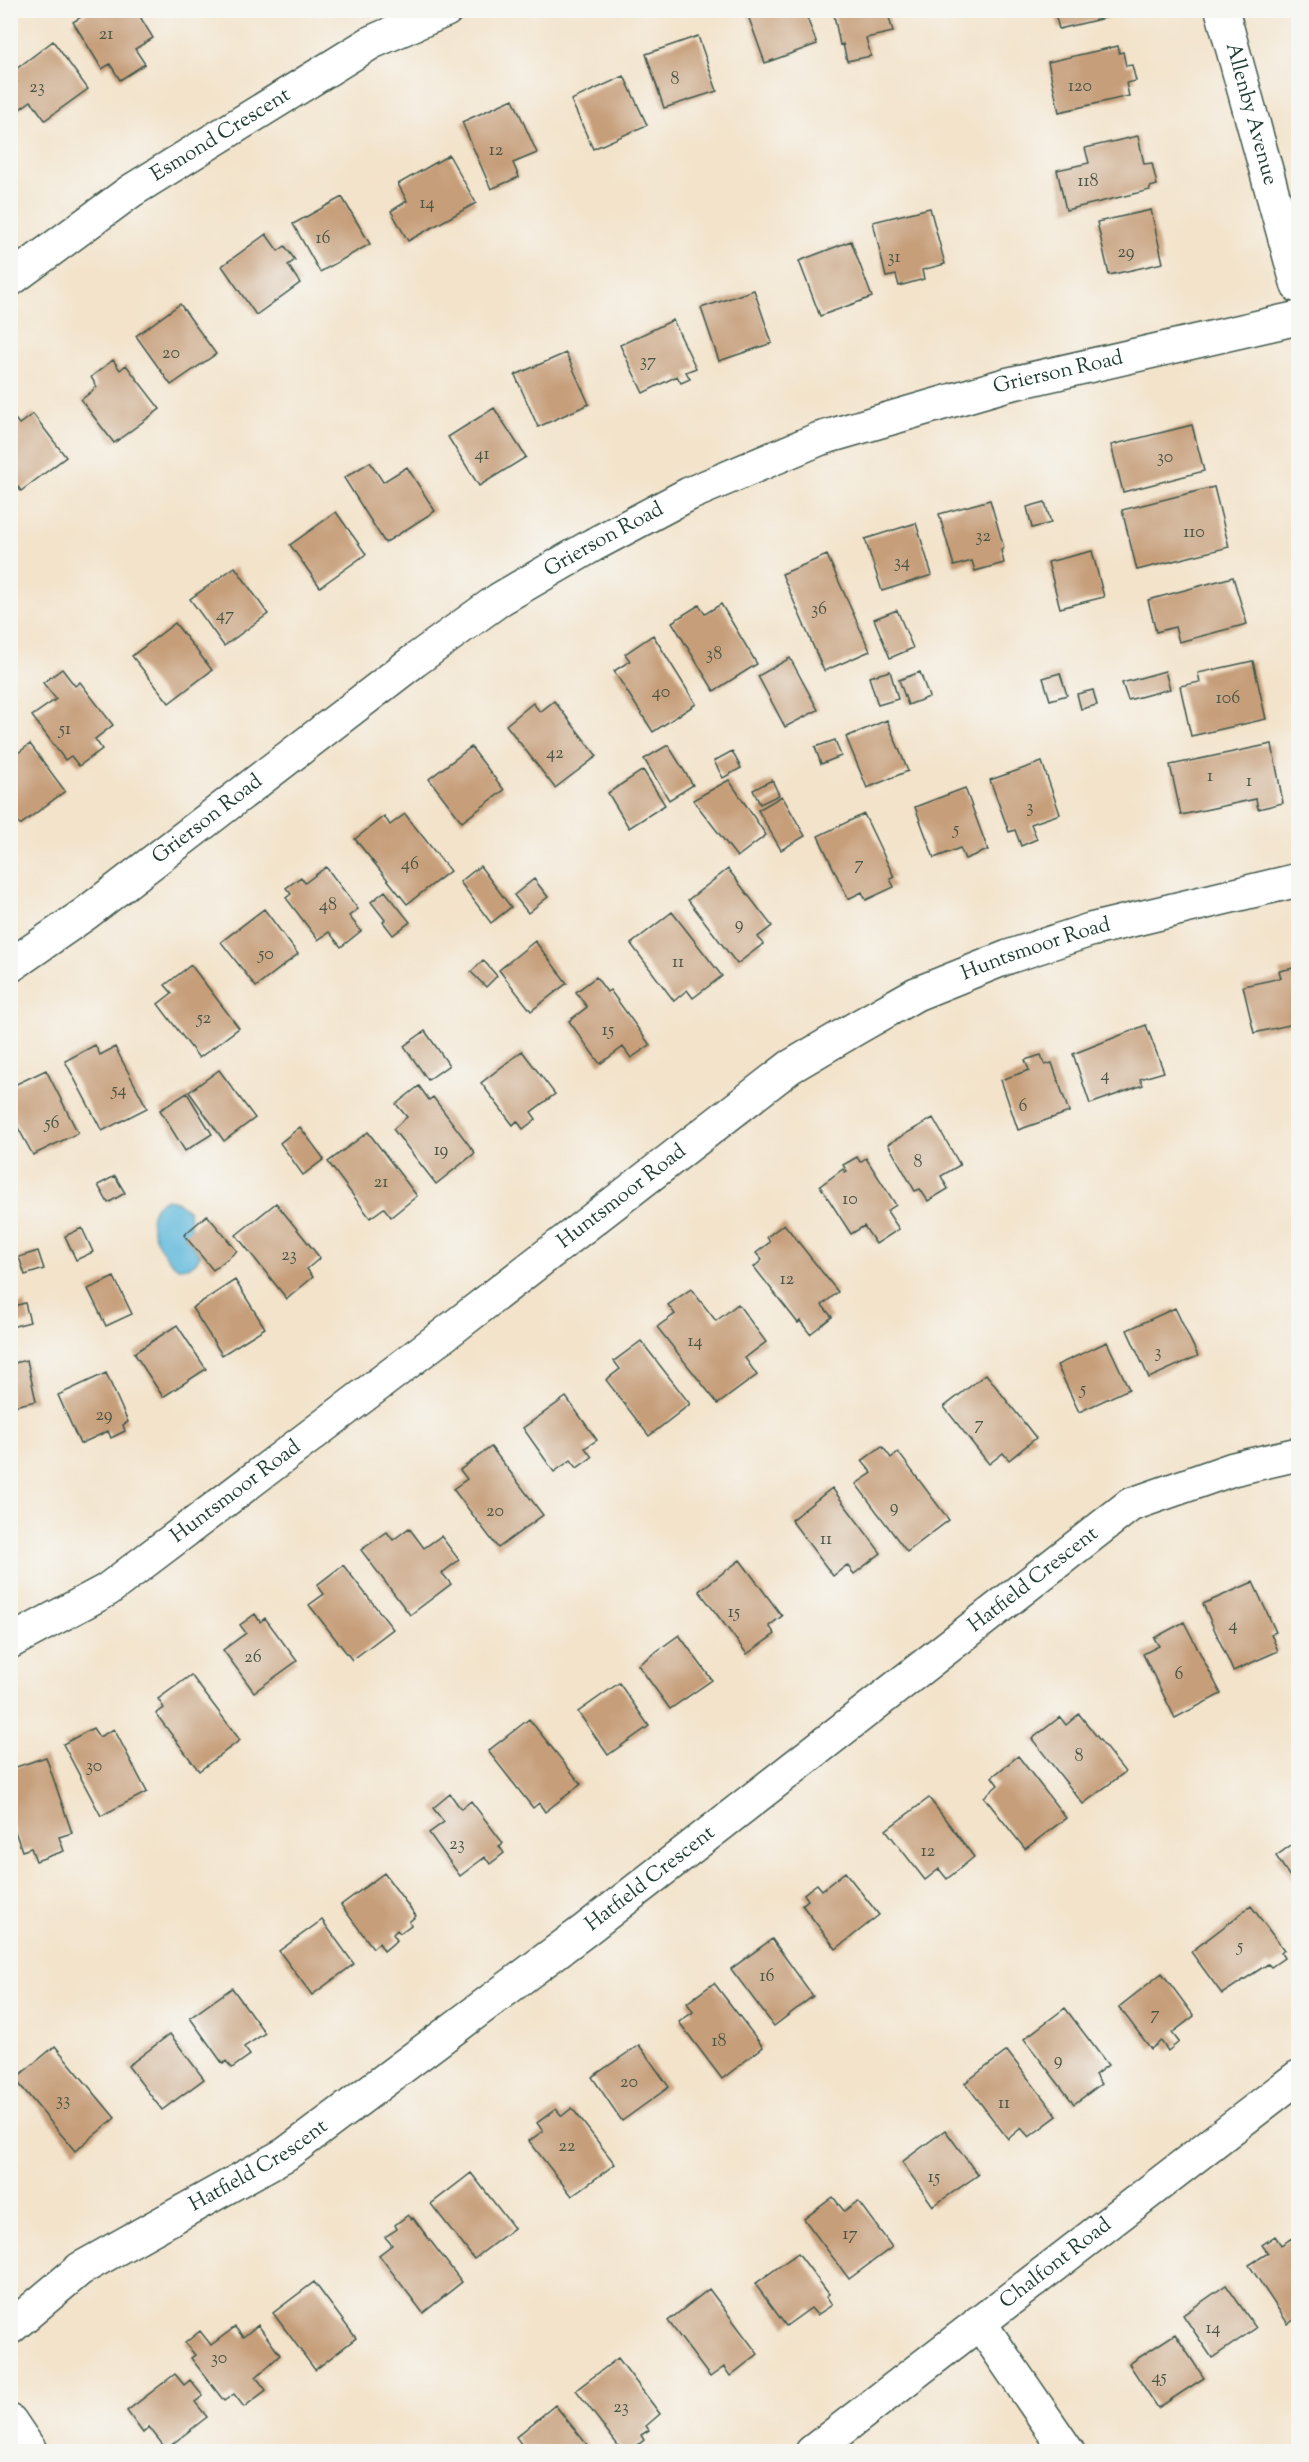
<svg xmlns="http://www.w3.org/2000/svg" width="1309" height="2462" viewBox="0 0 1309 2462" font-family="'Sorts Mill Goudy',serif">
	<rect width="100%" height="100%" fill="#f6f6f2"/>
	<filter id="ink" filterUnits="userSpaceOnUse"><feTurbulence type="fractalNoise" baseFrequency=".0167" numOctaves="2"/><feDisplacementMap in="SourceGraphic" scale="12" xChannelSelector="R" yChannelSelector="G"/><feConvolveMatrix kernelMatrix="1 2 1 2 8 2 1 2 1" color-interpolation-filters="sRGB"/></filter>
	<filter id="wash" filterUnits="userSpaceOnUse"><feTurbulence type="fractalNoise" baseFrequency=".008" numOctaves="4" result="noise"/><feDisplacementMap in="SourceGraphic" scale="24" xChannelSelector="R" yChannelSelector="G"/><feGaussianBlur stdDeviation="1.35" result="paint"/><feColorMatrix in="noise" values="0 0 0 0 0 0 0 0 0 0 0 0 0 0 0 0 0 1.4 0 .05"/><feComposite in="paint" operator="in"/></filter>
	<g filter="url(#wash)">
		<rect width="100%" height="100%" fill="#f3e3cb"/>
		<!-- water -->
		<path fill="#5db8db" stroke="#3e7a88" stroke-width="1.5" d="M167 1199 176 1201 189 1211 191 1229 184 1235 200 1255C196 1266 189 1268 178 1268 159 1254 135 1210 167 1199Z"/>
		<g id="blocks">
			<!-- building -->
			<path fill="#c69e79" d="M92 10H136L153 38 135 49 145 64 120 80 110 64 102 69 73 22Z
				M746 10H804L817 44 765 63Z
				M833 10H887L893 32 866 38 871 56 847 61 843 44 840 45Z
				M1054 10H1107L1109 17 1059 29Z
				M698 36 717 91 664 108 646 54Z
				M53 41 88 89 45 120 31 101 17 111 10 102V87L17 82 11 73Z
				M1118 46 1119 53 1123 52 1126 66 1132 65 1136 81 1126 83 1129 96 1059 112 1048 62Z
				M624 76 647 125 593 149 571 100Z
				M513 99 537 153 513 163 519 177 491 189 462 122Z
				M1138 136 1144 164 1152 163 1157 185 1150 187V190L1066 210 1057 170 1089 163 1085 148Z
				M449 155 476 203 408 241 391 211 407 201 398 184Z
				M342 197 370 244 320 272 293 224Z
				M930 208 945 264 922 270 924 279 899 286 896 275 886 277 873 222Z
				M1151 210 1163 263 1109 275 1097 222Z
				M266 234 278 251 285 246 295 260 288 265 300 283 256 315 222 266Z
				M851 241 872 297 820 316 799 261Z
				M754 290 772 343 719 361 701 308Z
				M180 304 216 354 171 385 136 336Z
				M673 320 696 368 686 372 690 379 681 383 677 376 643 393 620 345Z
				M566 353 589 404 538 427 515 375Z
				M113 360 120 370 126 365 160 409 114 443 81 400 97 387 91 377Z
				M494 408 526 457 479 486 448 437Z
				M33 414 66 457 21 491 10 477V416L12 415 19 424Z
				M1192 425 1204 471 1123 492 1111 445Z
				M370 462 383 482 407 467 435 511 385 543 344 478Z
				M1214 487 1229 547 1137 570 1122 510Z
				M990 500 1004 548 1001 550 1004 563 975 571 972 561 954 566 939 514Z
				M1045 502 1051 523 1032 528 1027 507Z
				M336 512 366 554 320 587 290 545Z
				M916 523 932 575 882 591 865 539Z
				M1092 551 1104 597 1060 608 1048 562Z
				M827 555 870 651 824 671 782 574Z
				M235 567 268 614 224 646 190 599Z
				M1233 577 1247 624 1179 642 1175 627 1156 632 1148 600Z
				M721 604 757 664 714 691 672 622 699 605 705 614Z
				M897 610 913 648 890 658 874 619Z
				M175 623 212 670 169 703 132 656Z
				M653 635 696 704 653 732 614 671 630 661 625 654Z
				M790 658 818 710 785 727 758 676Z
				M1253 661 1266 719 1191 736 1180 686 1200 682 1198 673Z
				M62 669 75 686 80 682 113 725 95 739 102 749 79 766 71 756 65 760 32 716 56 699 43 683Z
				M890 671 898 699 878 705 869 677Z
				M1165 671 1170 689 1128 700 1122 683Z
				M920 672 929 697 908 705 899 680Z
				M1060 673 1067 695 1050 700 1043 678Z
				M1093 690 1097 705 1081 709 1077 694Z
				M554 701 597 756 555 788 506 725 533 703 540 712Z
				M887 720 908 771 867 788 846 737Z
				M835 740 841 756 821 764 815 747Z
				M30 744 65 791 20 825 10 812V759Z
				M1272 744 1283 803 1258 809 1256 799 1181 815 1170 765Z
				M668 745 693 785 669 800 644 759Z
				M471 747 504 790 462 822 429 779Z
				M732 751 741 768 723 778 714 761Z
				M1042 762 1060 814 1031 824 1037 839 1021 846 1015 830 1009 832 990 780Z
				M643 770 665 805 629 828 608 793Z
				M729 780 766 835 737 857 693 800Z
				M772 780 779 795 760 804 753 790Z
				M965 788 988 850 965 859 960 848 934 858 915 807Z
				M782 796 805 836 781 850 758 810Z
				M405 814 450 871 407 904 355 839 384 816 390 825Z
				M864 814 894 877 890 879 894 887 866 900 862 892 848 899 818 836Z
				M480 866 511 907 491 923 460 882Z
				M326 867 358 909 349 916 361 931 341 947 329 932 318 940 286 898 291 894 286 888 301 877 305 883Z
				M728 869 772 926 758 937 763 944 737 964 688 900Z
				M534 879 548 897 528 913 514 895Z
				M385 891 410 922 393 935 383 922 385 920 371 902Z
				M264 909 298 954 256 987 221 942Z
				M672 912 722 976 693 998 687 990 674 1001 631 944Z
				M535 941 567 983 531 1011 499 970Z
				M483 960 497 976 486 987 471 972Z
				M191 965 239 1028 199 1058 158 1004 172 993 165 985Z
				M1298 967V1023L1254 1033 1243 986 1281 978 1279 971Z
				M596 977 607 992 610 990 650 1045 631 1058 623 1047 600 1064 569 1021 587 1007 576 992Z
				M1146 1025 1164 1072 1140 1079 1143 1085 1090 1104 1073 1054Z
				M425 1031 449 1065 428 1080 404 1046Z
				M95 1045 100 1055 115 1047 147 1108 102 1131 65 1061Z
				M522 1051 555 1094 531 1112 536 1119 523 1129 517 1121 513 1125 481 1083Z
				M1041 1055 1045 1065 1052 1063 1069 1112 1018 1130 1001 1080 1029 1070 1025 1060Z
				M46 1070 78 1133 33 1155 10 1113V1087Z
				M219 1070 255 1118 224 1141 189 1092Z
				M419 1086 429 1100 433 1097 475 1153 436 1184 393 1129 407 1117 396 1104Z
				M187 1093 212 1134 185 1151 160 1110Z
				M933 1118 960 1165 941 1176 948 1189 928 1201 920 1189 915 1191 888 1144Z
				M300 1127 324 1159 303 1175 280 1143Z
				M368 1132 417 1196 391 1217 384 1208 370 1218 328 1162Z
				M857 1157 860 1162 866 1158 896 1205 887 1211 899 1229 876 1244 864 1226 851 1234 820 1186 843 1169 845 1172 847 1171 843 1165Z
				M115 1176 125 1193 108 1203 98 1185Z
				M276 1203 320 1258 307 1269 313 1277 287 1299 236 1235Z
				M207 1215 237 1251 213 1270 184 1235Z
				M784 1224 838 1292 822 1305 832 1317 810 1334 800 1321 798 1323 754 1267 762 1260 756 1253 770 1242 767 1237Z
				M82 1228 93 1252 76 1260 65 1236Z
				M38 1251 44 1269 25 1275 19 1257Z
				M114 1277 132 1314 106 1326 88 1289Z
				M235 1280 265 1328 222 1355 192 1308Z
				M691 1289 716 1321 738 1304 766 1342 745 1358 757 1375 718 1404 657 1327 675 1314 668 1305Z
				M25 1303 30 1322 11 1327 10 1307Z
				M1175 1308 1198 1356 1149 1378 1127 1330Z
				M177 1325 206 1369 163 1397 134 1353Z
				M641 1341 690 1404 649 1436 606 1380 620 1369 614 1361Z
				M1107 1342 1129 1389 1079 1412 1057 1365Z
				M27 1360 36 1401 10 1407V1364Z
				M106 1373 128 1422 123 1425 125 1431 111 1438 108 1431 80 1444 58 1395Z
				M986 1374 1036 1438 1009 1460 1003 1453 989 1464 944 1407Z
				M566 1397 597 1440 585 1448 592 1457 577 1468 571 1460 554 1472 523 1428Z
				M882 1446 891 1458 898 1452 949 1520 907 1552 856 1484 872 1473 862 1461Z
				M491 1447 543 1515 498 1548 453 1489 467 1479 460 1470Z
				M832 1488 881 1553 854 1574 847 1565 833 1576 791 1520Z
				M409 1528 424 1548 441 1536 459 1560 442 1573 451 1584 410 1615 361 1550 387 1532 393 1540Z
				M740 1560 782 1616 769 1626 775 1634 747 1654 699 1591Z
				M343 1565 393 1629 352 1660 309 1605 324 1594 317 1585Z
				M1253 1582 1276 1632 1271 1634 1278 1651 1233 1671 1203 1604Z
				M255 1614 260 1622 265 1618 297 1661 254 1692 223 1650 246 1633 240 1625Z
				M1184 1622 1221 1694 1175 1718 1143 1654 1159 1646 1154 1638Z
				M679 1635 712 1680 670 1709 638 1665Z
				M191 1675 240 1740 199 1771 156 1714 164 1708 158 1699Z
				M619 1683 649 1726 608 1755 578 1712Z
				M1079 1714 1125 1772 1083 1804 1032 1739 1060 1717 1066 1725Z
				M529 1719 581 1784 545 1812 539 1803 533 1808 488 1751Z
				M93 1728 99 1737 114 1729 147 1792 101 1816 63 1744Z
				M1018 1756 1066 1818 1025 1849 984 1797 998 1785 992 1777Z
				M46 1757 72 1833 59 1837 64 1851 36 1861 31 1848 22 1851 10 1817V1769Z
				M450 1794 461 1809 471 1801 503 1843 499 1846 504 1853 490 1864 485 1857 460 1876 429 1833 444 1822 433 1808Z
				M929 1798 974 1857 947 1879 939 1869 925 1880 886 1830Z
				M1298 1840V1889L1276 1856Z
				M845 1872 879 1915 836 1949 802 1905 808 1900 804 1894 810 1889 817 1884 822 1890Z
				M384 1873 416 1916 409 1922 411 1925 400 1933 397 1930 393 1934 397 1940 384 1951 379 1943 373 1948 341 1905Z
				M1251 1906 1284 1950 1281 1953 1284 1958 1271 1967 1268 1964 1222 1994 1191 1952Z
				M322 1920 354 1964 312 1995 279 1951Z
				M772 1939 813 1996 774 2026 731 1969Z
				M1162 1973 1194 2016 1172 2033 1179 2042 1168 2051 1161 2041 1151 2049 1119 2007Z
				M714 1983 763 2047 722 2079 679 2022 693 2012 687 2003Z
				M232 1988 265 2033 244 2047 250 2055 232 2068 226 2061 223 2064 190 2018Z
				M1065 2008 1108 2065 1095 2075 1101 2084 1074 2104 1024 2039Z
				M170 2034 204 2079 162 2110 128 2066Z
				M639 2045 669 2087 622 2121 592 2077Z
				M55 2046 115 2118 75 2151 15 2079Z
				M1007 2051 1057 2116 1029 2137 1021 2128 1008 2139 965 2083Z
				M572 2108 615 2164 572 2196 529 2141 543 2131 537 2123 556 2109 562 2116Z
				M945 2130 978 2175 933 2206 902 2162Z
				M471 2173 514 2228 474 2259 431 2204Z
				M833 2197 844 2211 858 2201 892 2247 849 2279 804 2219Z
				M408 2215 412 2219 413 2218 462 2282 423 2313 379 2255 392 2245 385 2237 397 2229 395 2225Z
				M1275 2236 1281 2245 1292 2238 1298 2248V2317L1288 2324 1249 2265 1268 2253 1262 2245Z
				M798 2253 829 2294 826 2297 832 2305 817 2315 811 2308 786 2326 755 2284Z
				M314 2282 356 2338 315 2370 273 2313Z
				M1226 2285 1256 2328 1212 2358 1183 2315Z
				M709 2289 758 2354 730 2376 724 2367 710 2377 668 2321Z
				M258 2325 280 2355 256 2377 266 2390 244 2407 234 2394 224 2401 191 2358 195 2355 185 2343 200 2331 211 2345 235 2327 243 2337Z
				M1175 2334 1204 2378 1158 2408 1129 2364Z
				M618 2358 660 2414 646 2426 649 2430 641 2435 644 2440 629 2452H623L576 2390Z
				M175 2374 184 2385 190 2380 203 2396 195 2402 207 2417 166 2449 149 2427 143 2433 127 2411Z
				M555 2405 593 2452H527L516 2437Z"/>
		</g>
	</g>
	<g filter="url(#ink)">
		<use href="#blocks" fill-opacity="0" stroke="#3f564b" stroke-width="1.5"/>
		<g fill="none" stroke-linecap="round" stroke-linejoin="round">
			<defs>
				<g id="minor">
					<path id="s1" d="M1222 10 1298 286"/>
					<path id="s2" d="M10 280 131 191 372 42 446 10"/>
					<path id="s3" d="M10 966 85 914 414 661 500 599 593 545 689 494 819 439 1005 385 1298 318"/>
					<path id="s4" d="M10 1642 107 1590 445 1334 790 1067 858 1027 916 994 1008 957 1090 930 1298 880"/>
					<path d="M979 2322 1068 2452"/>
					<path id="s5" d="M10 2328 80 2269 286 2154 584 1931 1130 1505 1233 1469 1298 1454"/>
					<path d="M10 2421 31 2452"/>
					<path id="s6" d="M812 2452 1298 2077"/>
				</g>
			</defs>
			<!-- minor casing -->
			<use href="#minor" stroke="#3f564b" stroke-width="36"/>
			<!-- minor -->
			<use href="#minor" stroke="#fff" stroke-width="33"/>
		</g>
	</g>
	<g text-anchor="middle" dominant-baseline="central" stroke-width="5" stroke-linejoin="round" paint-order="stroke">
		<!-- number labels -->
		<g font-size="18" fill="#495545">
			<text x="106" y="35">21</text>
			<text x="675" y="80">8</text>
			<text x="1080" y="87">120</text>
			<text x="37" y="88">23</text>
			<text x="496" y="151">12</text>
			<text x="1088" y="182">118</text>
			<text x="427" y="204">14</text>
			<text x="323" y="239">16</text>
			<text x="1126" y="253">29</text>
			<text x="894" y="258">31</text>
			<text x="171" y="354">20</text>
			<text x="648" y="362">37</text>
			<text x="482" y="455">41</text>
			<text x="1165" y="458">30</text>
			<text x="1194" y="533">110</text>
			<text x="983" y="537">32</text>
			<text x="902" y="563">34</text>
			<text x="819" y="610">36</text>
			<text x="225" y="616">47</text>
			<text x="714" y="655">38</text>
			<text x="661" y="693">40</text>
			<text x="1228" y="699">106</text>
			<text x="65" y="730">51</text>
			<text x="555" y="754">42</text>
			<text x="1210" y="777">1</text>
			<text x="1249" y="782">1</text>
			<text x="1030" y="808">3</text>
			<text x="956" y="830">5</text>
			<text x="410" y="865">46</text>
			<text x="859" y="865">7</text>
			<text x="328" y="906">48</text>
			<text x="739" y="925">9</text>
			<text x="266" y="955">50</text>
			<text x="678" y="963">11</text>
			<text x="204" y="1019">52</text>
			<text x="608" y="1031">15</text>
			<text x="1105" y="1076">4</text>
			<text x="119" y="1091">54</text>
			<text x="1023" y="1107">6</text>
			<text x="52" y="1124">56</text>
			<text x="441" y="1151">19</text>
			<text x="918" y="1163">8</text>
			<text x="381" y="1183">21</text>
			<text x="850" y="1200">10</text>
			<text x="289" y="1256">23</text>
			<text x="787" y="1280">12</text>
			<text x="695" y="1342">14</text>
			<text x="1158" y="1353">3</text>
			<text x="1083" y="1390">5</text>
			<text x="104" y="1416">29</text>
			<text x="979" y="1425">7</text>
			<text x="894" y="1508">9</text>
			<text x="495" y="1512">20</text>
			<text x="826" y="1540">11</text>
			<text x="734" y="1613">15</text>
			<text x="1233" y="1626">4</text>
			<text x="253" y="1658">26</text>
			<text x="1179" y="1675">6</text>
			<text x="1079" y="1757">8</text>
			<text x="94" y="1767">30</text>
			<text x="457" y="1845">23</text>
			<text x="928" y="1852">12</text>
			<text x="1240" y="1947">5</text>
			<text x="767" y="1977">16</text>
			<text x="1155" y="2015">7</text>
			<text x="719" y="2042">18</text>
			<text x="1058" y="2061">9</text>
			<text x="629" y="2083">20</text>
			<text x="63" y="2101">33</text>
			<text x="1004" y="2104">11</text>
			<text x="567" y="2147">22</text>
			<text x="934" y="2178">15</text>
			<text x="850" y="2235">17</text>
			<text x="1213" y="2329">14</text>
			<text x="219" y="2359">30</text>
			<text x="1159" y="2378">45</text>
			<text x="621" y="2408">23</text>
		</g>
		<!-- street labels -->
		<g font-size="21" fill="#1f3d34" stroke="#f6f6f2">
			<text stroke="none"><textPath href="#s1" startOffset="108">Allenby Avenue</textPath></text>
			<text stroke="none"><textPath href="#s2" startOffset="256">Esmond Crescent</textPath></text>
			<text stroke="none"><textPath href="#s3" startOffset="1218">Grierson Road</textPath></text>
			<text stroke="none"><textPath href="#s3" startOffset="732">Grierson Road</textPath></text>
			<text stroke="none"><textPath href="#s3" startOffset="246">Grierson Road</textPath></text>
			<text stroke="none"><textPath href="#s4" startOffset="1244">Huntsmoor Road</textPath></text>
			<text stroke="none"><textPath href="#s4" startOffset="758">Huntsmoor Road</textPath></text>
			<text stroke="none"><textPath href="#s4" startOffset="272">Huntsmoor Road</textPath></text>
			<text stroke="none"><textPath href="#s5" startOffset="1270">Hatfield Crescent</textPath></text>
			<text stroke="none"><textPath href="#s5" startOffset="784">Hatfield Crescent</textPath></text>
			<text stroke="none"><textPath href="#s5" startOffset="298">Hatfield Crescent</textPath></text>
			<text stroke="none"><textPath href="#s6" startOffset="308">Chalfont Road</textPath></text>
		</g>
	</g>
	<!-- margin -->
	<rect width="1309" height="2462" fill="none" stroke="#f6f6f2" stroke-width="36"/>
</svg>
